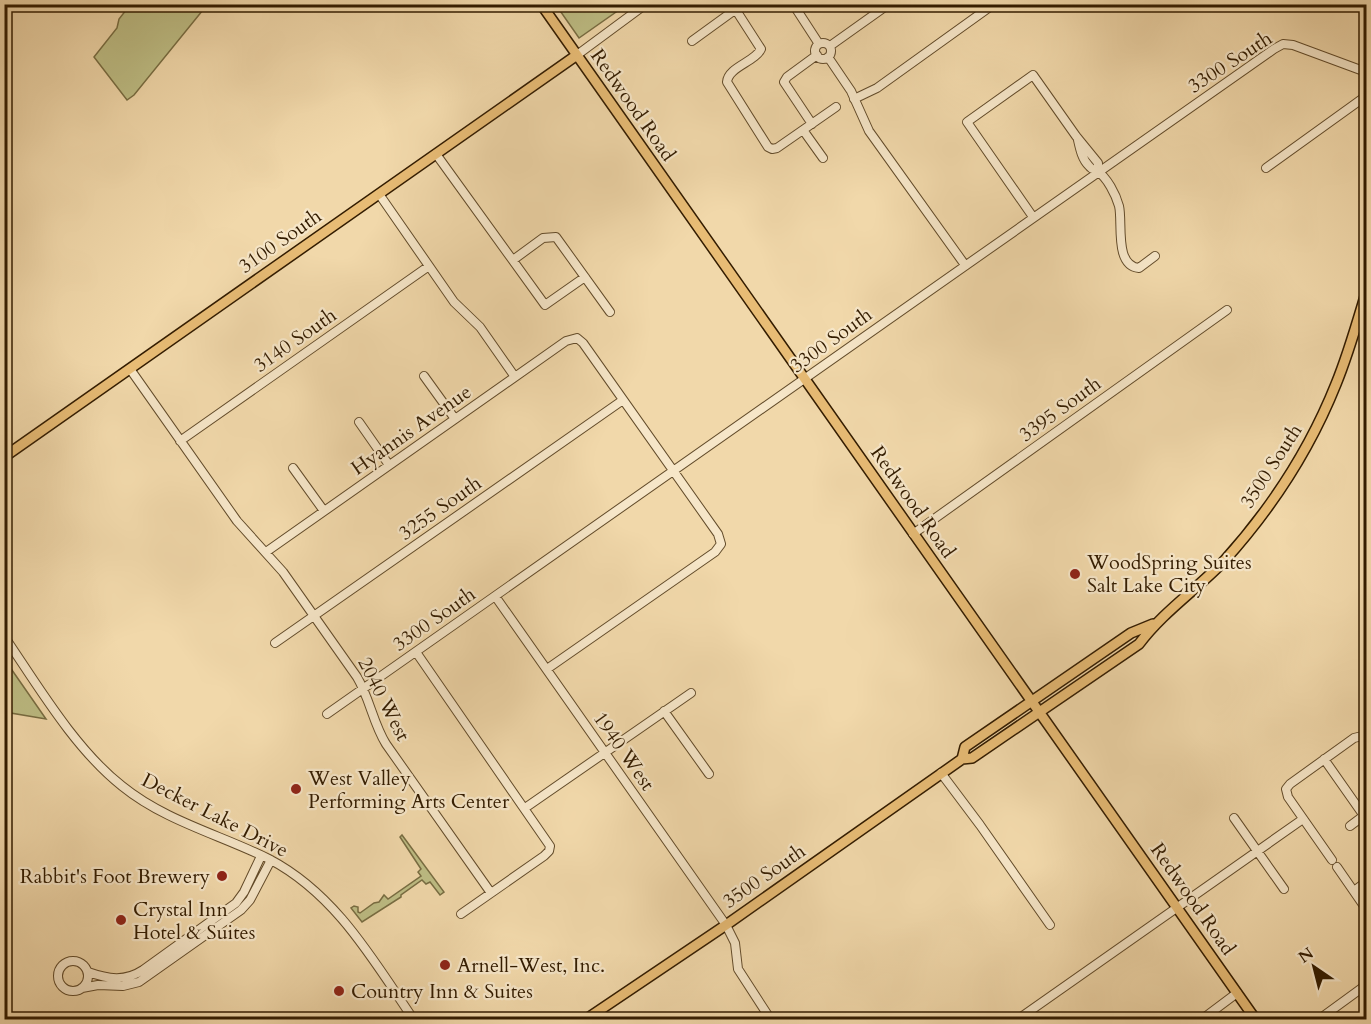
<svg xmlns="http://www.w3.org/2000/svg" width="1371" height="1024" viewBox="0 0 1371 1024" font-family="Cardo,serif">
	<rect width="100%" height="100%" fill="#f1d8aa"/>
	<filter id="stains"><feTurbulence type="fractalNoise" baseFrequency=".00333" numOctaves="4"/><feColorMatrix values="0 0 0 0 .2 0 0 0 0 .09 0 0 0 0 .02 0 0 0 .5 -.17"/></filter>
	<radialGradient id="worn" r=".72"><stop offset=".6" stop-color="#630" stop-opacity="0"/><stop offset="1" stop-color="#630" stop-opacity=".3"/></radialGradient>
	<!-- green -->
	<path fill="#bebe85" stroke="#786d42" stroke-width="1.5" d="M130 5H207L134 95 127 100 94 57 117 28 119 19Z
		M556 5H626L579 38Z
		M5 660 46 719 5 712Z
		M402 835 444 892 440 895 430 882 426 884 422 880 401 895V897L362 922 351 908 354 906 358 907V912L360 913 374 903 379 902 384 895 388 899 421 876 418 872 421 869 400 837Z"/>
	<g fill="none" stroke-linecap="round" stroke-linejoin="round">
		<defs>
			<path id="minor" d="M732 4 761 49C755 62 728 67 727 82L768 147 772 149 777 148 836 107
				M793 4 819 44
				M692 41 743 4
				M815 51a8 8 0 1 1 16 0a8 8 0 1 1-16 0Z
				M830 46 889 4
				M577 55 646 4
				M828 57 851 91 869 131 965 265
				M854 99 877 88 994 4
				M812 124 784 82 787 77 817 55
				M803 130 823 158
				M1078 140C1080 149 1082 159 1089 166 1093 171 1092 167 1097 171 1107 177 1116 195 1119 206 1123 222 1114 266 1139 268L1155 256
				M436 154 545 305 585 277
				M1266 168 1366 96
				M379 194 454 302 480 327 515 377
				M1033 217 967 122 1033 75 1076 136 1098 163V172
				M513 260 543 238 556 237 610 312
				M130 369 237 521 283 572 357 677C370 699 373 723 386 744L491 893
				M424 376 455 419
				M359 422 389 465
				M180 441 429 266
				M293 468 324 511
				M913 534 1227 310
				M266 552 566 341 577 338 583 343 718 534 721 544 715 552 547 669
				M495 596 726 925 735 943 738 969 771 1020
				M4 636C38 686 75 749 122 786 165 821 221 835 269 859 336 894 373 960 414 1020
				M275 643 623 400
				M416 652 550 846 549 851 544 856 461 914
				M664 711 709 774
				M327 714 1274 49 1283 44 1293 45 1366 72
				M1324 759 1364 816
				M941 773 980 825 1050 925
				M525 808 691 693
				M1234 818 1284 889
				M1350 826 1366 814
				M1332 860 1288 797 1286 789 1290 784 1354 738 1362 736 1366 739
				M1337 867 1366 909
				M1354 891 1366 882
				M58 976a15 15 0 1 1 30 0a15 15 0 1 1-30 0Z
				M88 972C108 979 125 982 143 970L236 903 244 892 261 856
				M82 988 98 985 123 986 139 982 241 910 250 900 271 860
				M1017 1020 1303 819
				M1201 1020 1237 993
				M1318 1020 1366 985"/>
			<path id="major" d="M541 4 1256 1020
				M4 457 577 55
				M962 759 965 747 1131 633 1153 624
				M585 1020 726 925 962 759 972 758 1139 644C1163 612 1196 590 1224 561 1271 509 1310 449 1336 384 1348 355 1357 323 1366 293"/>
		</defs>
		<!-- minor casing -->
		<use href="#minor" stroke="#624b2a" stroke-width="10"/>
		<!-- major casing -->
		<use href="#major" stroke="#331c00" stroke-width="12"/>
		<!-- minor -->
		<use href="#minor" stroke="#f6e6c8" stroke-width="8"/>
		<!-- major -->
		<use href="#major" stroke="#e8bc75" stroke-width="9"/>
	</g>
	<!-- markers -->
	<g fill="#8f2418" stroke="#f6e6c8" stroke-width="2">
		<circle cx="1075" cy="574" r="6"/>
		<circle cx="296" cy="789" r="6"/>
		<circle cx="222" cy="876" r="6"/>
		<circle cx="121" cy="920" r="6"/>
		<circle cx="445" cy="965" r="6"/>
		<circle cx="339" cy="991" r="6"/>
	</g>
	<g text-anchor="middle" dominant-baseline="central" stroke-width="4.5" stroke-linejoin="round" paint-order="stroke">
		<!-- street labels -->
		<g font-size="20" fill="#331c00" stroke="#f6e6c8">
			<text transform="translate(1230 62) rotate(-33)">3300 South</text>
			<text transform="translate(633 105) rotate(55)">Redwood Road</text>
			<text transform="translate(280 241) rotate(-35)">3100 South</text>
			<text transform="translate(295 340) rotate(-35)">3140 South</text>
			<text transform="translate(831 340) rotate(-36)">3300 South</text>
			<text transform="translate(1060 409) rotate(-36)">3395 South</text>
			<text transform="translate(411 430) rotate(-35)">Hyannis Avenue</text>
			<text transform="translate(1271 466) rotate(-57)">3500 South</text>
			<text transform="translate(913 502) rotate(55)">Redwood Road</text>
			<text transform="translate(440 508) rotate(-35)">3255 South</text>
			<text transform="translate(434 619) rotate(-35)">3300 South</text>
			<text transform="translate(384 699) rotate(63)">2040 West</text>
			<text transform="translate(624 751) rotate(55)">1940 West</text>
			<text transform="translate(215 815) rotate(27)">Decker Lake Drive</text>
			<text transform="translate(764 876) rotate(-35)">3500 South</text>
			<text transform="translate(1193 899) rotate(55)">Redwood Road</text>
		</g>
		<!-- poi labels -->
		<g font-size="20" fill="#331c00" stroke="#f6e6c8" text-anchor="start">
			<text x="1087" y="562">WoodSpring Suites<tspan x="1087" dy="23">Salt Lake City</tspan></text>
			<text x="308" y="778">West Valley<tspan x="308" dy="23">Performing Arts Center</tspan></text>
			<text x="210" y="876" text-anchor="end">Rabbit's Foot Brewery</text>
			<text x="133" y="909">Crystal Inn<tspan x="133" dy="23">Hotel &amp; Suites</tspan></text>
			<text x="457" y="965">Arnell-West, Inc.</text>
			<text x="351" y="991">Country Inn &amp; Suites</text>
		</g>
	</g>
	<!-- margin -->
	<rect width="1371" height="1024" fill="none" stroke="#f1d8aa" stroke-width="24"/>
	<rect x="6" y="6" width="1359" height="1012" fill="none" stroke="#331c00" stroke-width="3"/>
	<rect x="12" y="12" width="1347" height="1000" fill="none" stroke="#331c00" stroke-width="1.5"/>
	<!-- north arrow -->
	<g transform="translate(1314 967) rotate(325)" stroke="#f6e6c8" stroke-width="4.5" paint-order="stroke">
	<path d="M0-4.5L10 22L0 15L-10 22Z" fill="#331c00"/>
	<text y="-9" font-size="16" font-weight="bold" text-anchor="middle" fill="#331c00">N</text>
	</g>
	<rect width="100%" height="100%" filter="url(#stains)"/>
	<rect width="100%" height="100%" fill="url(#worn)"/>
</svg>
